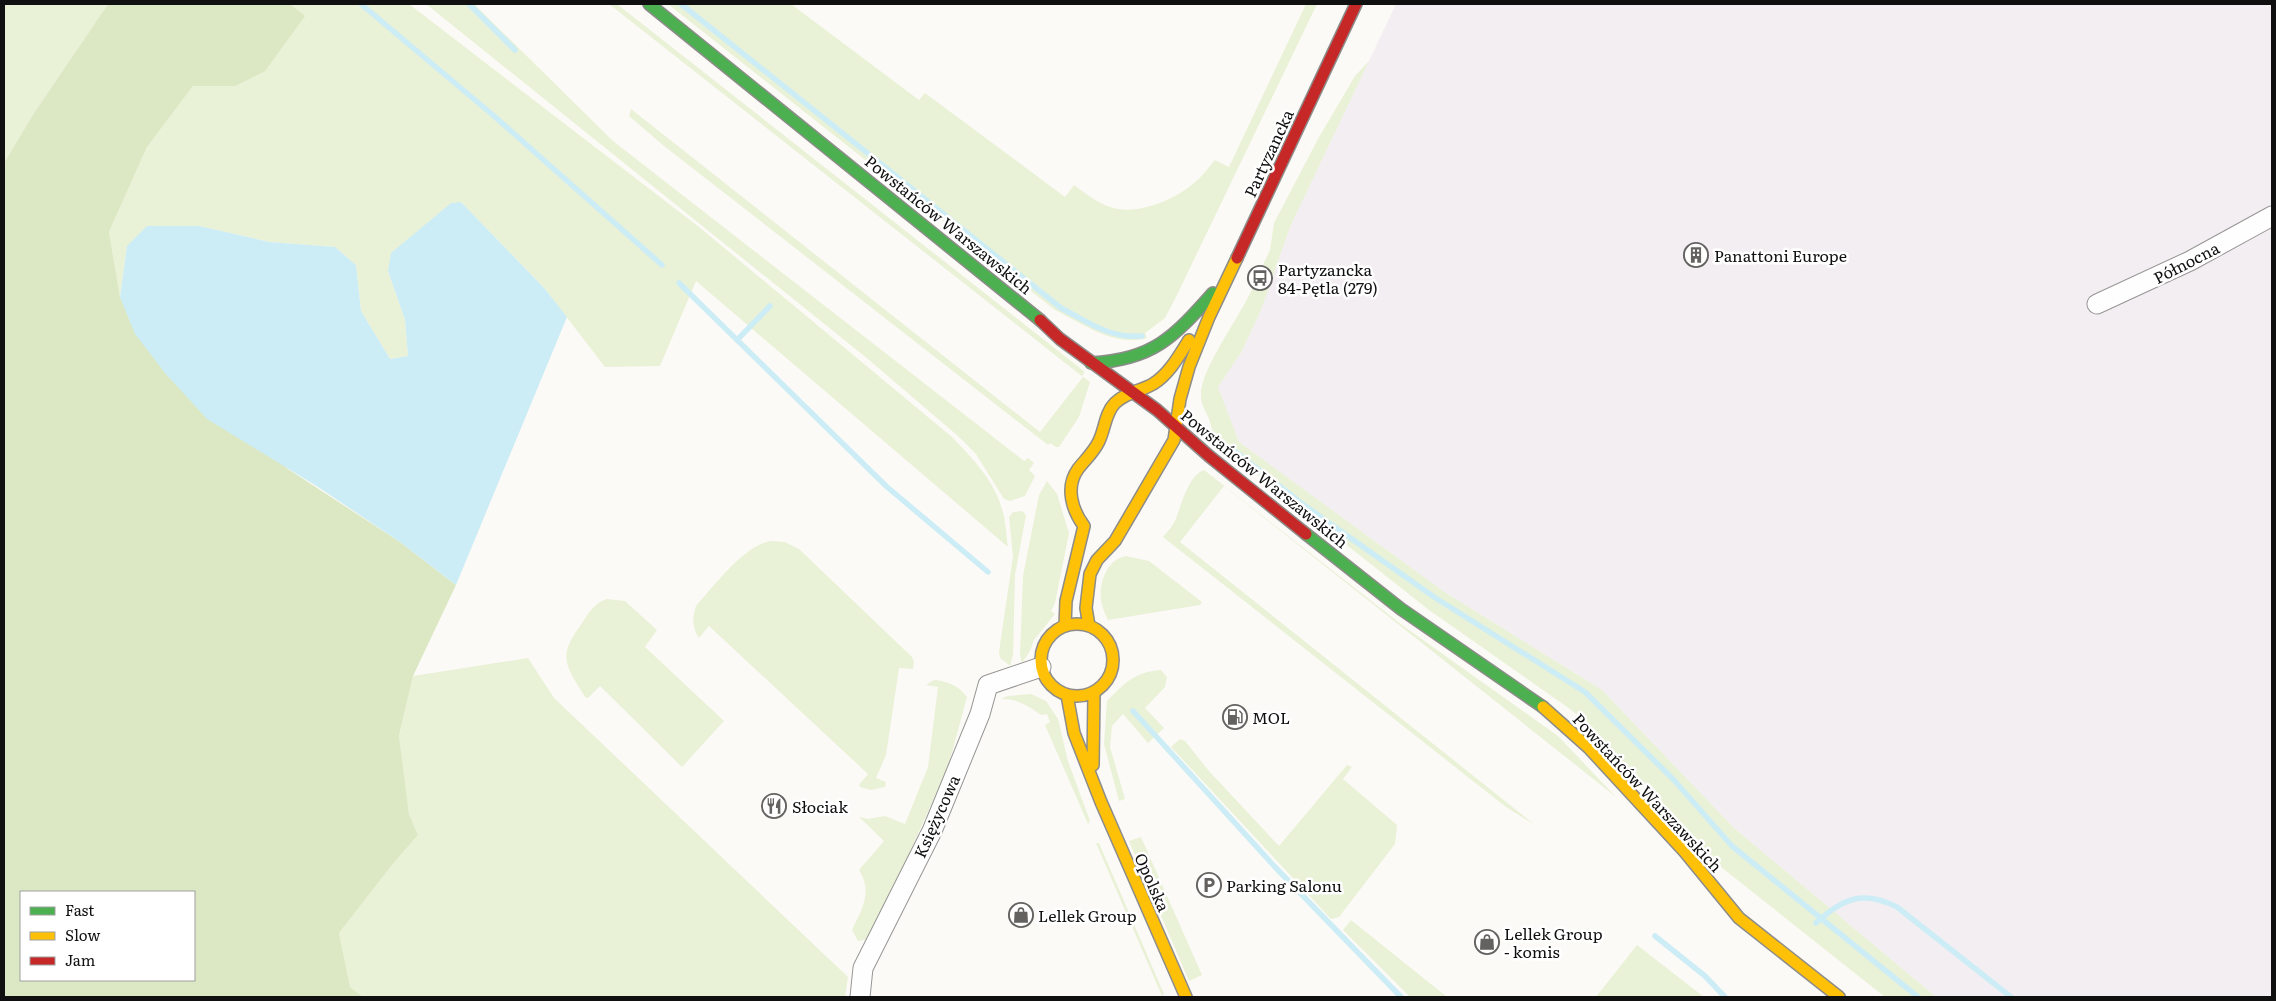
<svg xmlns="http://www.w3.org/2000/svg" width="2276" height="1001" viewBox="0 0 2276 1001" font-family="Literata,serif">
	<rect width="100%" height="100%" fill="#fcfaf6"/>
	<!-- industrial -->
	<path fill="#f3eef2" d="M1396 4H2272V997H1936L1734 828 1602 690 1443 591 1239 442 1218 387 1242 351 1261 310 1290 227Z"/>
	<!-- green -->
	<path fill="#e9f1d6" d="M4 4H108L34 113 4 163Z
		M290 4H409L699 227 952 437C972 458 994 480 1002 509 1006 521 1006 535 1008 547L696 281 660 366 605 367 545 289 461 202 388 271 405 320 408 356 390 359 361 311 356 265 335 247 270 242 199 226 127 246 120 297 109 232 147 147 193 86H235L304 17Z
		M426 4H474L613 141 1024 461 1028 458 1034 463 1029 470 1035 476 1025 496 1010 501 1004 499 976 454 958 436 868 359Z
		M609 4H617L1085 372 1082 376 1090 382 1079 417 1059 447H1056L1050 443 1048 445 664 146 629 116 631 109 1040 432 1083 377Z
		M668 4H791L919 100 925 93 1065 197 1074 185C1086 194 1103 207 1118 209 1143 213 1175 199 1194 183 1202 177 1208 168 1215 160L1229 167 1306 4H1317L1176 297 1165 318 1145 333 1147 338C1113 347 1084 324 1055 310Z
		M1369 61 1290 227 1261 310 1242 351 1218 387 1239 442 1443 591 1602 690 1734 828 1936 997H1885L1711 859 1687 836 1593 729 1570 709 1429 610 1230 453C1210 437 1216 441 1209 419 1206 411 1201 405 1201 397 1198 371 1243 313 1254 285L1259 287 1265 272 1261 269 1270 250 1274 223 1318 139 1355 76Z
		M1204 470 1402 625 1558 736 1616 797 1224 486 1180 542 1535 825 1506 807 1163 537C1167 532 1172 527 1175 521 1181 507 1188 475 1204 470Z
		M1047 481 1057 494 1069 533 1055 603 1051 611 1055 614 1034 640 1030 651 1022 663 1020 655 1023 576 1039 495Z
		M1022 511 1026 515 1015 575 1013 655 1010 666 1000 658 999 652 1013 556 1009 517 1013 512Z
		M771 541 785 542 799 549 912 657 914 662 913 669 899 668 886 755 876 778 886 782 885 787 871 790 860 787 859 785 868 774 709 626 699 638C692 628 692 618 696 606 713 587 745 544 771 541Z
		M1126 556 1149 561 1202 602 1200 605 1108 620C1106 615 1103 610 1102 605 1097 587 1106 559 1126 556Z
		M607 599 625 601 657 630 645 647 724 721 682 767 600 686 588 698 585 697C565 664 557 657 582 623 589 613 594 603 607 599Z
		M528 658 554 698 848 977 845 997H363L350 987 339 933 392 865 418 835 409 814 399 737 413 676Z
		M1161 670 1167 677 1165 687 1145 708 1164 728 1148 743 1123 714 1112 726 1110 747 1125 799 1119 801 1104 744 1107 701C1125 683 1134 672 1161 670Z
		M934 680C947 681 959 686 967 697L948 767 877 925 869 939 858 941 852 930C862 909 873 892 859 870L884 841 859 817 868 819 885 816 905 824 928 767 938 687 926 685Z
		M1031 694 1046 701 1058 719 1068 761 1090 821 1088 824 1045 725 1050 722 1047 714 1041 715C1029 706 1016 698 1001 699L1008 696Z
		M1180 739 1185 741 1209 771 1279 846 1347 765 1352 767 1343 779 1397 825 1395 844 1339 917 1331 919 1171 747Z
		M1141 837 1202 975 1189 981 1129 841Z
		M1096 843H1099L1164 994 1162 996Z
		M1351 920 1447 997H1410L1343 930Z
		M1637 945 1704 997H1596Z"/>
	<!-- forest -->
	<path fill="#dce8c4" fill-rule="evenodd" d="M108 4H290L305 16 265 71 235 86H193L147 147 109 232 120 297 288 469 400 542 456 585 413 676 399 736 409 814 418 835 392 865 339 933 350 987 363 997H4V163L34 113ZM21 892H194V980H21Z"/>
	<!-- water -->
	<path fill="#cdedf6" d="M461 202 545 289 567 317 456 585 400 542 318 487 207 419 165 373 135 334 120 297 127 246 147 226H199L270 242 335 247 356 265 361 311 390 359 408 356 405 320 388 271 391 253 451 203Z"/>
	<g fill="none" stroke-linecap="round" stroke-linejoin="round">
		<!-- stream -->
		<path stroke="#cdedf6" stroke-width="5.5" d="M361 4 494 116 662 265
			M469 4 515 50
			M681 4 1061 308C1088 322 1110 339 1142 336
			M679 283 886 486 988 572
			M737 340 770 306
			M1232 449 1301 503 1434 597 1585 692 1673 779 1732 846 1918 997
			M1133 711 1275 867 1401 997
			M1816 923C1843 898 1863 890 1897 907L2011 997
			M1655 936 1705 976 1725 997"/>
		<defs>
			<path id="street" d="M2097 304 2190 261 2272 216
				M860 997 863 968 932 831 980 714 988 685 1041 667"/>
			<path id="fast" d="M649 4 1040 320
				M1091 363C1153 360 1174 337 1213 293
				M1306 534 1401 609 1543 707"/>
			<path id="slow" d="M1041 660a36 36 0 1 1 72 0a36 36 0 1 1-72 0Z
				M1065 626 1066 601 1084 526C1072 510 1065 487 1078 469 1085 460 1094 452 1099 441 1105 429 1105 413 1115 403 1126 392 1141 391 1153 384 1169 374 1179 356 1189 340
				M1089 626 1086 608 1090 574 1097 560 1115 541 1174 440 1180 399 1189 367 1209 317 1237 258
				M1067 695 1074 733 1101 802 1186 997
				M1543 707 1589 748 1685 852 1739 918 1839 997
				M1093 765 1094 693"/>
			<path id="jam" d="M1237 258 1356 4
				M1040 320 1060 339 1157 410 1209 456 1306 534"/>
		</defs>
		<!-- street casing -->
		<use href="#street" stroke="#969594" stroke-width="21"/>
		<!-- fast casing -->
		<use href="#fast" stroke="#8d8c8a" stroke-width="14"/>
		<!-- slow casing -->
		<use href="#slow" stroke="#8d8c8a" stroke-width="14"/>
		<!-- jam casing -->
		<use href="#jam" stroke="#8d8c8a" stroke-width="14"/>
		<!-- street -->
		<use href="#street" stroke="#fffefe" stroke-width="19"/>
		<!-- fast -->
		<use href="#fast" stroke="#4caf50" stroke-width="11"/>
		<!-- slow -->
		<use href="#slow" stroke="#ffc107" stroke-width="11"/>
		<!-- jam -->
		<use href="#jam" stroke="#c62828" stroke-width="11"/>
	</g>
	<!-- icons -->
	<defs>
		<symbol id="building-ring" viewBox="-11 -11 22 22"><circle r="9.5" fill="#fff" stroke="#636260" stroke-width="1.5"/><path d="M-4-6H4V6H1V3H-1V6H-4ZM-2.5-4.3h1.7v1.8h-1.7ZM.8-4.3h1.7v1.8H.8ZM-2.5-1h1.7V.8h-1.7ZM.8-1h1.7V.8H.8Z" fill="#636260"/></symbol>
		<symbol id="bus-ring" viewBox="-11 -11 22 22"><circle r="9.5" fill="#fff" stroke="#636260" stroke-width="1.5"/><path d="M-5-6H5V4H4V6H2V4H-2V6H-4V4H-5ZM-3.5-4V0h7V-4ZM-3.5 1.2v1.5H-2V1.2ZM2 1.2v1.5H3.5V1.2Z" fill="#636260"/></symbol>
		<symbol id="fuel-ring" viewBox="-11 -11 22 22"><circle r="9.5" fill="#fff" stroke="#636260" stroke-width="1.5"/><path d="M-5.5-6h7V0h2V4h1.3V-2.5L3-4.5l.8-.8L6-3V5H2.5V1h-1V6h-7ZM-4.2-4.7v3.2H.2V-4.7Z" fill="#636260"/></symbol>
		<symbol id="restaurant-ring" viewBox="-11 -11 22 22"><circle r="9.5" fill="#fff" stroke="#636260" stroke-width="1.5"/><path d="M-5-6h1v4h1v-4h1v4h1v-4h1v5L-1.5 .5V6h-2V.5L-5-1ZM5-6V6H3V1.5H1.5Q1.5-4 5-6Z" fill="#636260"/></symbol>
		<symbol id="parking-ring" viewBox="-11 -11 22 22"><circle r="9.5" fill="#fff" stroke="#636260" stroke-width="1.5"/><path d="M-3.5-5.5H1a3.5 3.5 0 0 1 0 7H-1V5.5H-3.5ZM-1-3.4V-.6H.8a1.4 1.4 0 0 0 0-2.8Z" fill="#636260"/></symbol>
		<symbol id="shop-ring" viewBox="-11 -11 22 22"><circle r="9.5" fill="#fff" stroke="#636260" stroke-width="1.5"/><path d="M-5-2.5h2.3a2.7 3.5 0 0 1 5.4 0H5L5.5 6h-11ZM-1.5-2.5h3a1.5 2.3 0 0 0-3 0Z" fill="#636260"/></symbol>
	</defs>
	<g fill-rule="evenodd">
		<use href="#building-ring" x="1682" y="241" width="28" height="28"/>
		<use href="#bus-ring" x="1246" y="264" width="28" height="28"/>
		<use href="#fuel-ring" x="1221" y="703" width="28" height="28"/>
		<use href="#restaurant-ring" x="760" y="792" width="28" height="28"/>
		<use href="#parking-ring" x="1195" y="871" width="28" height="28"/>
		<use href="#shop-ring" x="1007" y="901" width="28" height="28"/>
		<use href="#shop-ring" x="1473" y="928" width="28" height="28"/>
	</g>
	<g text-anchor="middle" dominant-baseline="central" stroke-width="5" stroke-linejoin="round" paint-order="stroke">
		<!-- street labels -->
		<g font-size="16" fill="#101010" stroke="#fff">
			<text transform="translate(1268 153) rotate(-65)">Partyzancka</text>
			<text transform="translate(949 224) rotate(39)">Powstańców Warszawskich</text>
			<text transform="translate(2186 262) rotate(-27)">Północna</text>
			<text transform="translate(1265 478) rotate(39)">Powstańców Warszawskich</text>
			<text transform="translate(1648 792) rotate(47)">Powstańców Warszawskich</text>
			<text transform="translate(936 816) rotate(-66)">Księżycowa</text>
			<text transform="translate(1153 882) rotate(66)">Opolska</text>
		</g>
		<!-- poi labels -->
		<g font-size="16" fill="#101010" stroke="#fff" text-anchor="start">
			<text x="1714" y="255">Panattoni Europe</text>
			<text x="1278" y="269">Partyzancka<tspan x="1278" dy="18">84-Pętla (279)</tspan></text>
			<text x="1252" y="717">MOL</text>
			<text x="792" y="806">Słociak</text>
			<text x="1226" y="885">Parking Salonu</text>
			<text x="1038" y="915">Lellek Group</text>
			<text x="1504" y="933">Lellek Group<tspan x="1504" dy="18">- komis</tspan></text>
		</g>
	</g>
	<!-- border -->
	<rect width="2276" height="1001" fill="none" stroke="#101010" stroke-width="10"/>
	<!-- legend -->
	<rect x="20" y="891" width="175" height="90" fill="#ffffff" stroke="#9f9f9f"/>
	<rect x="30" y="907" width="25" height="8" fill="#4caf50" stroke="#9f9f9f"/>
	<text x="65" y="916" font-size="15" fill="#101010">Fast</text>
	<rect x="30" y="932" width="25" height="8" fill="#ffc107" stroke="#9f9f9f"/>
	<text x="65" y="941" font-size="15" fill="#101010">Slow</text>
	<rect x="30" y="957" width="25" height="8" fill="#c62828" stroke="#9f9f9f"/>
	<text x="65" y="966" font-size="15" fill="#101010">Jam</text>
</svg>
